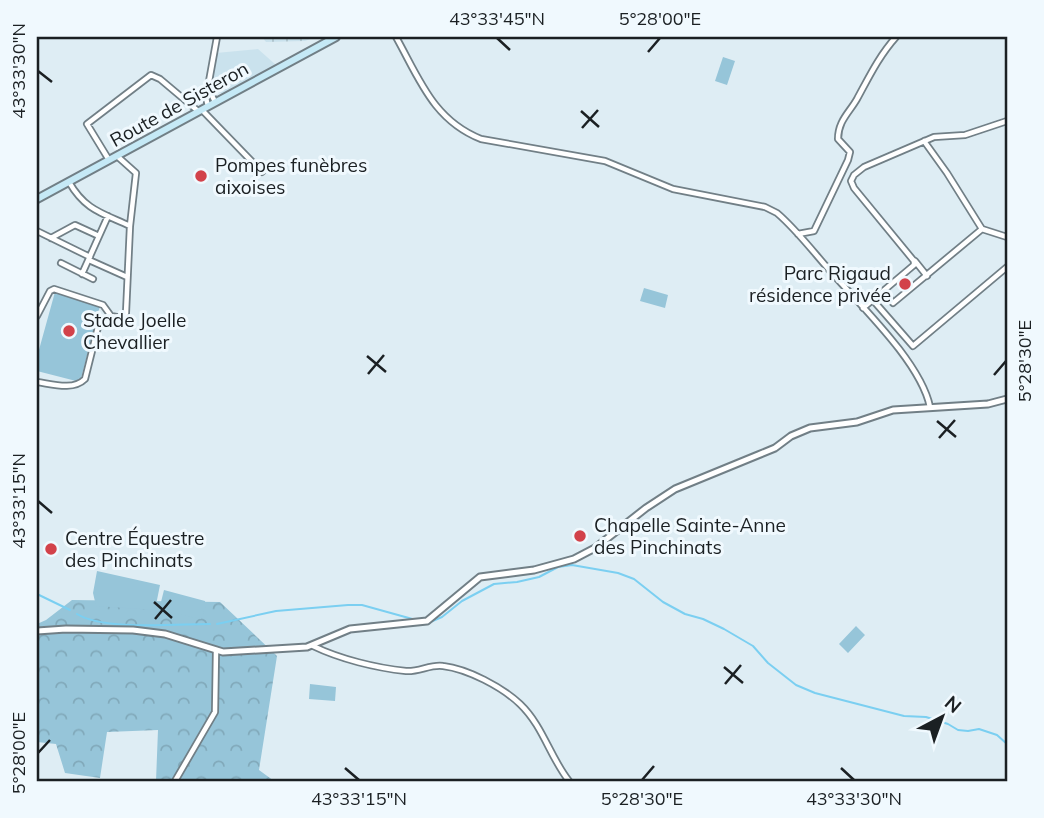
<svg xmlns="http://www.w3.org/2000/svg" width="1044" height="818" viewBox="0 0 1044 818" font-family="Mulish,sans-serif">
	<defs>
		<pattern id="industrial-grid" width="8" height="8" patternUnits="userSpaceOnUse" patternTransform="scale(1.75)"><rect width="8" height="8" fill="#cae2ed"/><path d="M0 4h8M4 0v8" fill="none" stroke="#adc2cb"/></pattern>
		<pattern id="forest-crowns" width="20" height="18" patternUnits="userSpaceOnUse" patternTransform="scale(1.75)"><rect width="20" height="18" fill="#96c5d9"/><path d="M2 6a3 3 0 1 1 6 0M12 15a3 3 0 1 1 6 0" fill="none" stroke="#81a9ba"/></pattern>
	</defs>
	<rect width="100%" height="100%" fill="#deedf4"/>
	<!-- built -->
	<path fill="#cae2ed" d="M258 49 276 65 223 94 214 91 212 82 216 53Z"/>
	<!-- industrial -->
	<path fill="url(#industrial-grid)" d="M262 37H316L305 41 266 42Z"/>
	<!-- forest -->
	<path fill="url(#forest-crowns)" d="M72 600 220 602 277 656 259 770 274 781H156L158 730 107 732 100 778 65 773 56 744 37 742V624L46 620Z"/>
	<!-- pitch -->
	<path fill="#96c5d9" d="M723 57 735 61 727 85 715 81Z
		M644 288 668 295 665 308 640 301Z
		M55 292 100 306 80 382 37 371V357Z
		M97 571 160 585 155 610 96 606 93 593Z
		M164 590 205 601 206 606 201 619 159 610Z
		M856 626 865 635 848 653 839 644Z
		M310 684 336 687 335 701 309 699Z"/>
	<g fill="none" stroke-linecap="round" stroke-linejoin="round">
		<!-- stream -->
		<path stroke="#7bcff1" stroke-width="2" d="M37 594 70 610
			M77 614C104 631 176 624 210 624
			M428 623 442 617 462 601 494 584 517 582 539 577 558 567 572 565 618 573 634 579 663 602 685 614 703 619 724 629 753 646 768 663 796 685 815 693 904 716 926 717 948 724 958 730 968 731 979 729 997 735 1007 744
			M217 624 276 611 348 605H362L416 620"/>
		<defs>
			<path id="minor" d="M396 37C419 78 433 120 481 139L605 161 673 189 765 207 777 213C797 230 814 253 832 273 862 307 921 363 930 407
				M208 87 215 102
				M208 106 206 98 217 37
				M202 110 262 172
				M117 156 136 173 130 226
				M109 160 87 124 151 75 160 79 198 111
				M982 229 1007 237
				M37 231 90 257
				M798 234 814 231 848 160 850 152 838 139C838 121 849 113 857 99 869 77 879 56 896 37
				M51 238 75 225 99 236
				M89 260 127 277
				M915 261 927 276
				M61 263 93 279
				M82 274 108 216
				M884 291 893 303 982 229 947 173 924 141
				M872 299 913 346 1007 267
				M863 308 914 265V261L854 188 851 181 854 175 864 167 934 137 965 135 1007 121
				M37 316 50 291 54 289 103 305 111 316 122 318 126 313 130 226C102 213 85 210 69 182
				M37 382C52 384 73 391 85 379L99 323 111 316
				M313 646C340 659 376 668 406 671 419 672 431 664 443 666 468 669 502 687 520 704 543 726 550 757 569 781
				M175 781 215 712 216 651"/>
			<path id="tertiary" d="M37 631 66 629 133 630 165 634 223 652 307 647 350 629 427 621 480 577 534 570 574 559 595 548 646 508 675 489 758 455 775 448 791 436 810 428 857 422 893 410 988 404 1007 399"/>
			<path id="secondary" d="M37 199 336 37"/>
		</defs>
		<!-- minor casing -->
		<use href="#minor" stroke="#717f86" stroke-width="8"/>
		<!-- tertiary casing -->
		<use href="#tertiary" stroke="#717f86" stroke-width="9"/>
		<!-- secondary casing -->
		<use href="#secondary" stroke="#717f86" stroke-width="10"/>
		<!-- minor -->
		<use href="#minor" stroke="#fff" stroke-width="4.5"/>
		<!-- tertiary -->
		<use href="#tertiary" stroke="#fff" stroke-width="5"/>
		<!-- secondary -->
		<use href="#secondary" stroke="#c5e9f6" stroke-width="6"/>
	</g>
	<!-- ticks -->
	<path fill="none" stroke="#1b2023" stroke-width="2.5" d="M497 38 510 50M648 52 660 38M38 71 52 82M581 111 599 127M582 128 598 110M367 356 386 372M368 374 384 355M994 375 1006 361M937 421 956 437M939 438 955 420M38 501 52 513M154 602 172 618M155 619 171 600M724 667 743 683M725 684 741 665M38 753 50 740M345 768 359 780M841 768 854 780M642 780 654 766"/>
	<!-- markers -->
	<g fill="#d2424a" stroke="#f0f9fe" stroke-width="2.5">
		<circle cx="201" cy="176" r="7"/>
		<circle cx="905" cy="284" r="7"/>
		<circle cx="69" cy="331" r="7"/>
		<circle cx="580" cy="536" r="7"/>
		<circle cx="51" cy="549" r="7"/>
	</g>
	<g text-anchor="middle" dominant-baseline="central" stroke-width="6" stroke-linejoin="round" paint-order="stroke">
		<!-- street labels -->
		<g font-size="19" fill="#1b2023" stroke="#f0f9fe">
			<text transform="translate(179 104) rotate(-29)">Route de Sisteron</text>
		</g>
		<!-- poi labels -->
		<g font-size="19" fill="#1b2023" stroke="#f0f9fe" text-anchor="start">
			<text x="215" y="165">Pompes funèbres<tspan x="215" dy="22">aixoises</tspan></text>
			<text x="891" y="273" text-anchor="end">Parc Rigaud<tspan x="891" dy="22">résidence privée</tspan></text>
			<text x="83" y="320">Stade Joelle<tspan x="83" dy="22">Chevallier</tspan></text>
			<text x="594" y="525">Chapelle Sainte-Anne<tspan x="594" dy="22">des Pinchinats</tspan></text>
			<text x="65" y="538">Centre Équestre<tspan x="65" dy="22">des Pinchinats</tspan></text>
		</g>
	</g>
	<!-- border -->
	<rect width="1044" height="818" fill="none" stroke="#f0f9fe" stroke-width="77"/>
	<!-- north arrow -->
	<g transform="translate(942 717) rotate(41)" stroke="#f0f9fe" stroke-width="5" paint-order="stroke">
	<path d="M0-5L12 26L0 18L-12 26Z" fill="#1b2023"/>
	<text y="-10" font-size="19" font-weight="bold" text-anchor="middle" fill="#1b2023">N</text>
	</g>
	<rect x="38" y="38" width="968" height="742" fill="none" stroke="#1b2023" stroke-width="2.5"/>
	<g font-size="18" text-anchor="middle" fill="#1b2023">
		<text x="497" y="25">43°33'45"N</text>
		<text x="660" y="25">5°28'00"E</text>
		<text transform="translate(19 71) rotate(-90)" y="6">43°33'30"N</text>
		<text transform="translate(1025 361) rotate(-90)" y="6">5°28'30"E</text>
		<text transform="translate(19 501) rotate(-90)" y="6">43°33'15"N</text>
		<text transform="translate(19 753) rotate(-90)" y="6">5°28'00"E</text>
		<text x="359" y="805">43°33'15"N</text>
		<text x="642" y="805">5°28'30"E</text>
		<text x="854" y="805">43°33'30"N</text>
	</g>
</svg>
